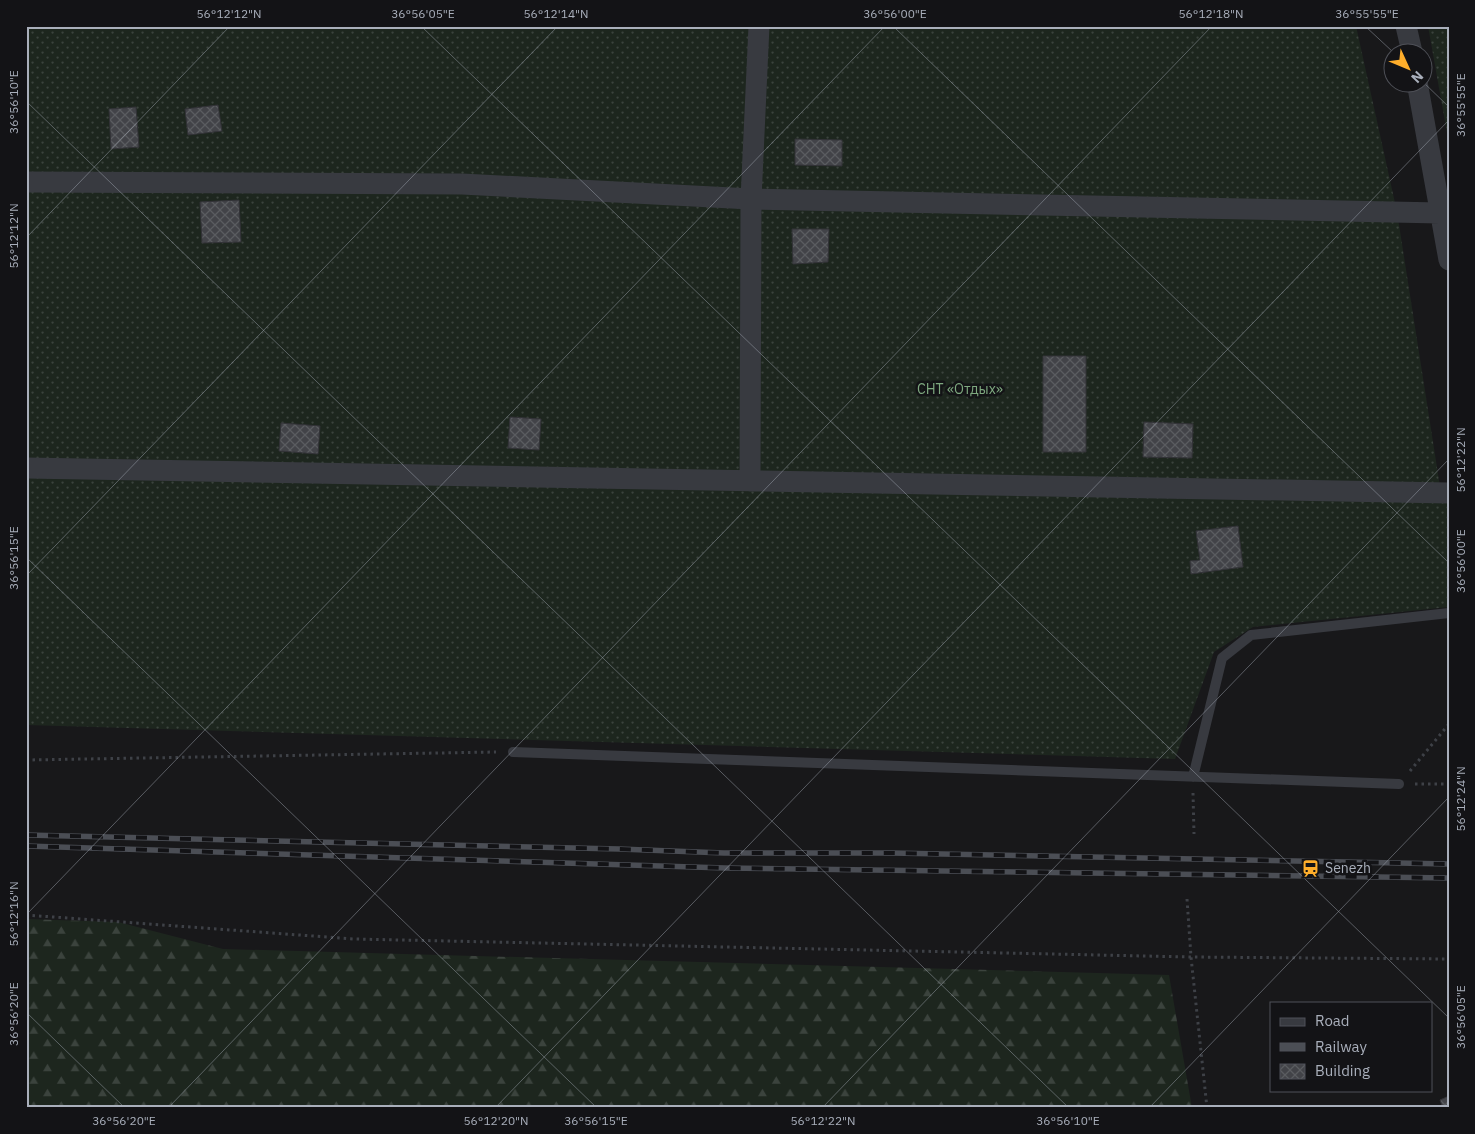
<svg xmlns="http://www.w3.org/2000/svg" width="1475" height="1134" viewBox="0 0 1475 1134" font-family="'IBM Plex Sans',sans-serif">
	<defs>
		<pattern id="forest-firs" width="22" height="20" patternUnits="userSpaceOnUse" patternTransform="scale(1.25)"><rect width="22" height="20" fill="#1d261e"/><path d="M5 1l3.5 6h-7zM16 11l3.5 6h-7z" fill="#3b433d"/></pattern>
		<pattern id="garden-dots" width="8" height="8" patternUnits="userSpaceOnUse" patternTransform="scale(1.25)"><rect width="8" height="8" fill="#1d261e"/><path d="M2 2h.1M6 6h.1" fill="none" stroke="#3b433d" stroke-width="1.8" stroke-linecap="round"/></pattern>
		<pattern id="building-cross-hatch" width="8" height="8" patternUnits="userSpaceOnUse" patternTransform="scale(1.25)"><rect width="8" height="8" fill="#424348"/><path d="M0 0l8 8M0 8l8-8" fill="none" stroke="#5a5c60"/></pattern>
	</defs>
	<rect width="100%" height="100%" fill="#18181a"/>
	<!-- forest -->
	<path fill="url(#forest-firs)" d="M26 919 118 922 223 949 1169 975 1192 1108H26Z"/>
	<!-- garden -->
	<path fill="url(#garden-dots)" d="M26 26H1356L1397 212 1441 493 1449 504V607L1253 627 1214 652 1175 759 26 725Z
		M1428 26H1449V144Z"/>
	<!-- building -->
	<path fill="url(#building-cross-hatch)" stroke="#323237" d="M218 105 222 131 188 135 185 109Z
		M136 107 139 147 111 149 109 109Z
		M795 139 842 140V166L795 165Z
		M239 200 241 242 202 243 200 202Z
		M792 229H829L828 262 793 264Z
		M1043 356H1086V452H1043Z
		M510 417 541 419 539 450 508 448Z
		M1144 422 1193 424 1192 458 1143 457Z
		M281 423 320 426 318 454 279 451Z
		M1238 526 1243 567 1191 574 1190 561 1200 560 1196 531Z
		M1449 1096V1108H1443L1440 1100Z"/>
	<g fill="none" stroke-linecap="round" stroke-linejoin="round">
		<!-- path -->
		<path stroke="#3e4147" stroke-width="3" stroke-dasharray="2.5 4" stroke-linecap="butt" d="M26 760 496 752
			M1410 771 1449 724
			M1415 784H1449
			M1193 793 1194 834
			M1187 899 1191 957 1207 1108
			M26 915 354 939 1191 957 1449 959"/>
		<!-- service -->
		<path stroke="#383a40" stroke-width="10" d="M513 752 1399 784
			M1193 777 1222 658 1251 635 1449 613"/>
		<!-- minor -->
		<path stroke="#383a40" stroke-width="21" d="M1406 26 1412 52
			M1417 82 1449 260
			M26 182 462 184 751 199 1440 213
			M26 468 1449 493
			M750 481 751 199 759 26"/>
		<defs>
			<path id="rail" d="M26 835 619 849 724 853H892L1449 864
				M26 846 725 868 1449 878"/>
		</defs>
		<!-- rail casing -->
		<use href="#rail" stroke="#4b4e55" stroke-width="5.5"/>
		<!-- rail -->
		<use href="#rail" stroke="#131316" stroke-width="4" stroke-dasharray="11" stroke-linecap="butt"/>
	</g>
	<!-- ticks -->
	<path fill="none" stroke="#a9afbb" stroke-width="1" stroke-opacity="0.45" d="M421 26 1449 1018M893 26 1449 563M1365 26 1393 52M1422 81 1449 107M26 101 1069 1108M26 238 230 26M26 557 597 1108M26 576 558 26M26 915 885 26M26 1012 125 1108M168 1108 1212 26M495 1108 1449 120M822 1108 1449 459M1149 1108 1449 797"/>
	<!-- icons -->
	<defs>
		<symbol id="station-bare" viewBox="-9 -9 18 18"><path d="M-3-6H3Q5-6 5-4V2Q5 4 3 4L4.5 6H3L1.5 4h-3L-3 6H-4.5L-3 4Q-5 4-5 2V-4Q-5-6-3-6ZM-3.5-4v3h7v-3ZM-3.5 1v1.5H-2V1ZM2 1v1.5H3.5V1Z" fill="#ffae2b" stroke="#131316" stroke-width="2.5" paint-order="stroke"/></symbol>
	</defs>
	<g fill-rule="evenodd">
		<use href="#station-bare" x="1298" y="856" width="25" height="25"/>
	</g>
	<g text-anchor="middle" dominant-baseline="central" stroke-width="5" stroke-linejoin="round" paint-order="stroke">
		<!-- park labels -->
		<g font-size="14" fill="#7ea87f" stroke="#131316">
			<text x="960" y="389">СНТ «Отдых»</text>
		</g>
		<!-- poi labels -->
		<g font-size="14" fill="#a9afbb" stroke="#131316" text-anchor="start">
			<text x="1325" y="868">Senezh</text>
		</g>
	</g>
	<!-- border -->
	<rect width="1475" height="1134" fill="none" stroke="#131316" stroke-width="55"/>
	<!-- legend -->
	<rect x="1270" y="1002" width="162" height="90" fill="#131316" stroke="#4f5158"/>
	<rect x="1280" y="1018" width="25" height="8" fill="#383a40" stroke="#4f5158"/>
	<text x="1315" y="1026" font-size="15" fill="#a9afbb">Road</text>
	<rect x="1280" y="1043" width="25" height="8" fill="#4b4e55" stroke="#4f5158"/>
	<text x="1315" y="1052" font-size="15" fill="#a9afbb">Railway</text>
	<rect x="1280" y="1064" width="25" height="15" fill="url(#building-cross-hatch)" stroke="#4f5158"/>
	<text x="1315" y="1076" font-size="15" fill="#a9afbb">Building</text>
	<!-- north arrow -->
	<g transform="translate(1408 68) rotate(134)"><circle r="24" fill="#131316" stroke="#4f5158"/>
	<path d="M0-4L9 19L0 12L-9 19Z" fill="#ffae2b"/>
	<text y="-8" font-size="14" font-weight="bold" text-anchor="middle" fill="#a9afbb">N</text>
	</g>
	<rect x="28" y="28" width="1420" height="1078" fill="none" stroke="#a9afbb" stroke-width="2"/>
	<g font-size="12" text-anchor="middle" fill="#a9afbb">
		<text x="229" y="18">56°12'12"N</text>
		<text x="423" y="18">36°56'05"E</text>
		<text x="556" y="18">56°12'14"N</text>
		<text x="895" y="18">36°56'00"E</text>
		<text x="1211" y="18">56°12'18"N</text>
		<text x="1367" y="18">36°55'55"E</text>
		<text transform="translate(14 102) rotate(-90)" y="4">36°56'10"E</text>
		<text transform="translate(1461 105) rotate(-90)" y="4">36°55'55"E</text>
		<text transform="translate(14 236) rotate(-90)" y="4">56°12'12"N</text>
		<text transform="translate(1461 460) rotate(-90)" y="4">56°12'22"N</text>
		<text transform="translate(14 558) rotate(-90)" y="4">36°56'15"E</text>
		<text transform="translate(1461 561) rotate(-90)" y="4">36°56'00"E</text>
		<text transform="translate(1461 799) rotate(-90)" y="4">56°12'24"N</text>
		<text transform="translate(14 914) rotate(-90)" y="4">56°12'16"N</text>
		<text transform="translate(14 1014) rotate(-90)" y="4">36°56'20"E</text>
		<text transform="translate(1461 1017) rotate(-90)" y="4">36°56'05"E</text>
		<text x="124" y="1125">36°56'20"E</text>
		<text x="496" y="1125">56°12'20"N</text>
		<text x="596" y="1125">36°56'15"E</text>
		<text x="823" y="1125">56°12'22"N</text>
		<text x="1068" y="1125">36°56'10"E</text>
	</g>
</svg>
